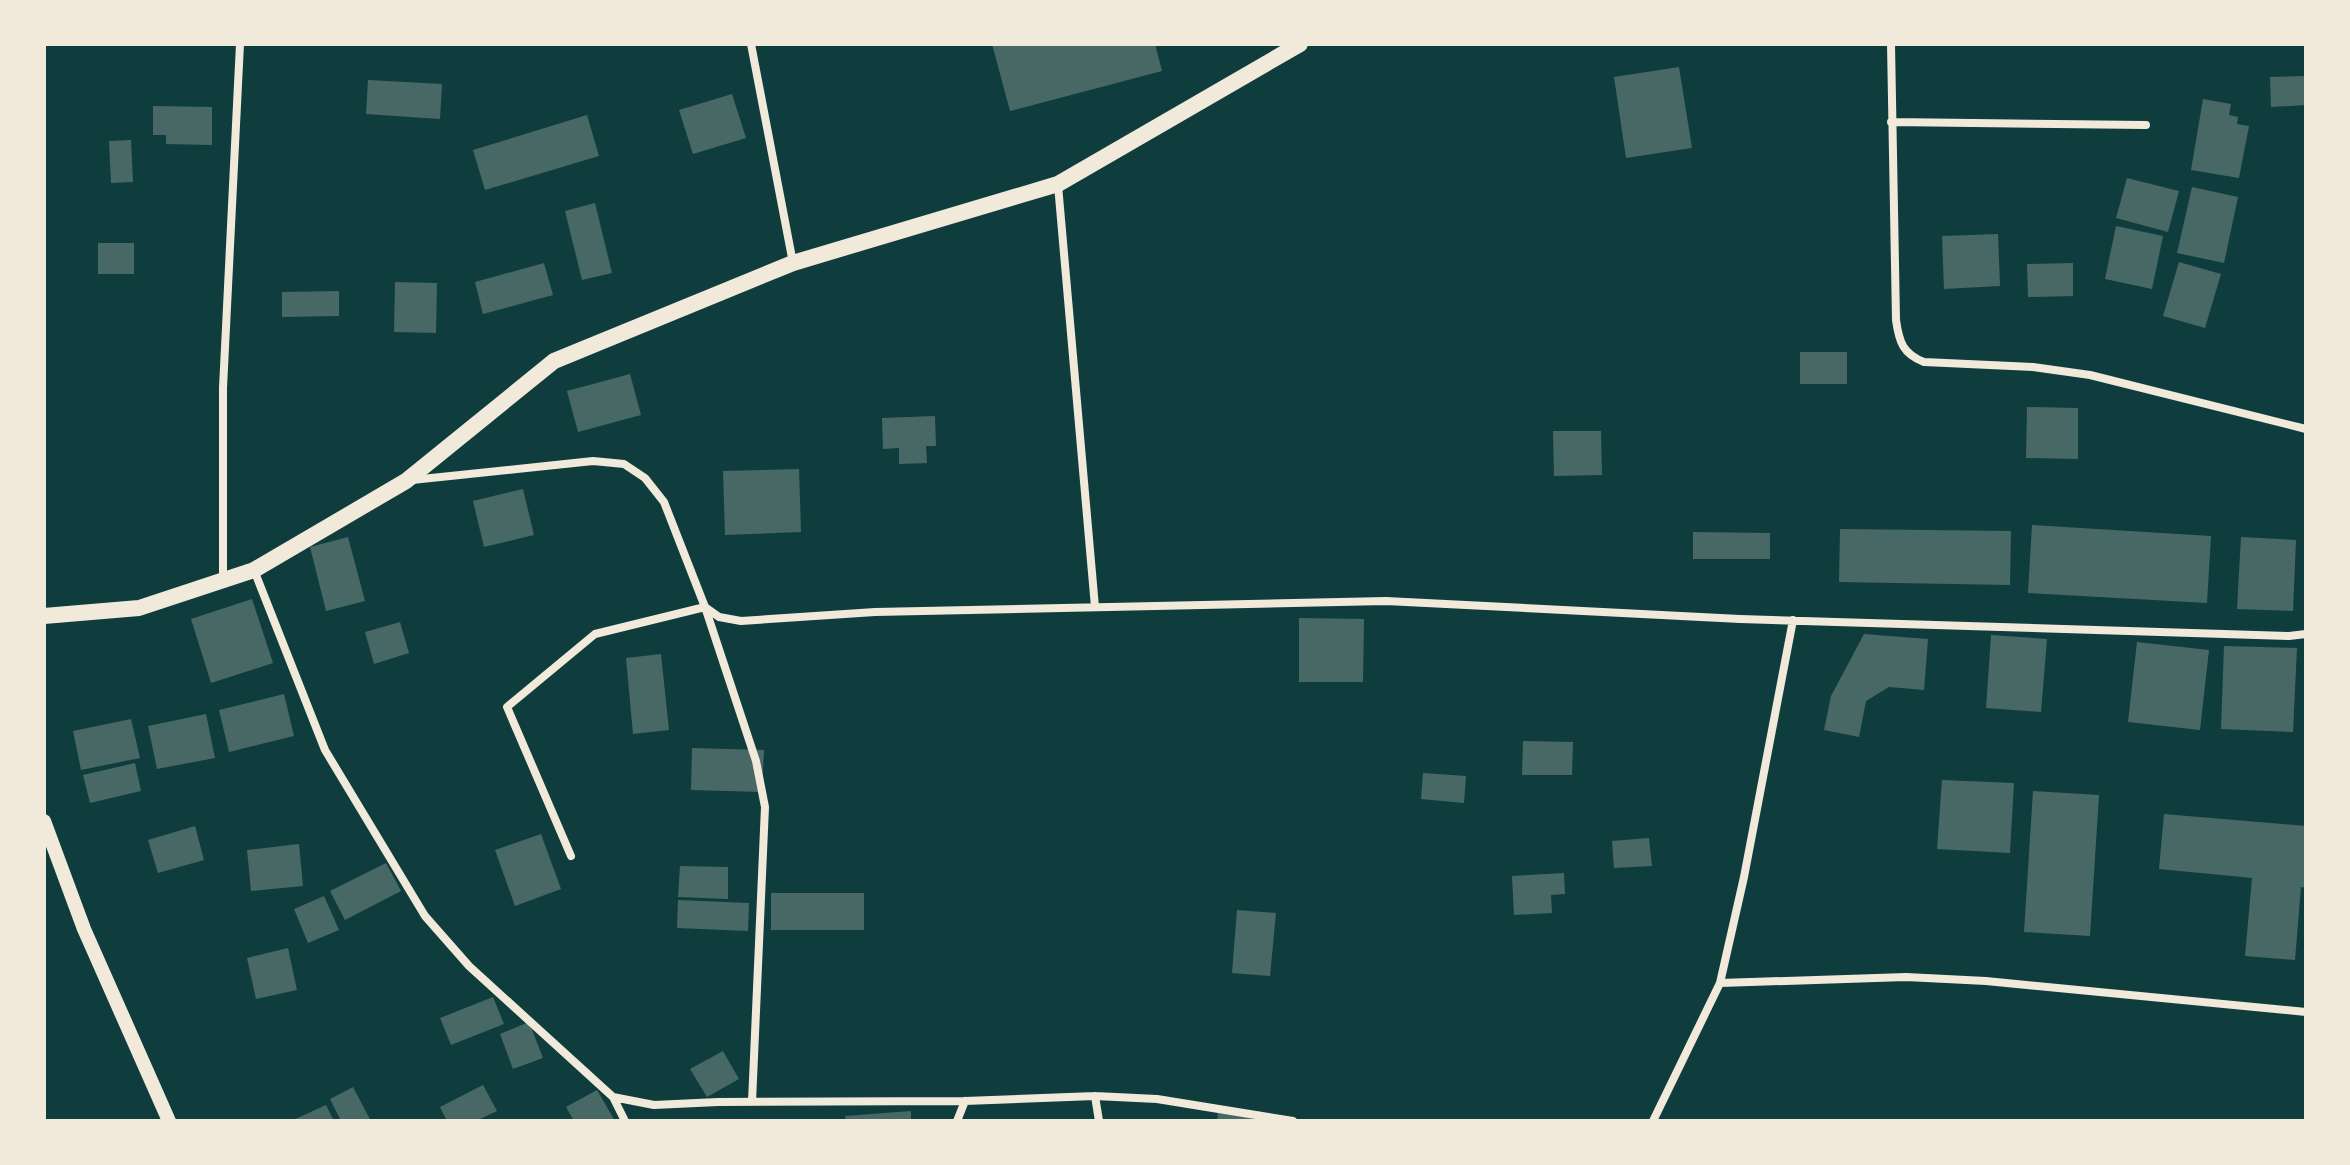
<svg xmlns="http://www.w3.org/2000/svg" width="2350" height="1165" viewBox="0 0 2350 1165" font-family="'Noto Sans',sans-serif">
	<rect width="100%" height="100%" fill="#0f3d3e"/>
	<!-- building -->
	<path fill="#486865" d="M992 44H1155L1162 71 1010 111Z
		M1679 67 1692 148 1626 158 1614 77Z
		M2306 76V105L2271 107 2270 77Z
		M368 80 442 84 440 119 366 114Z
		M732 94 746 138 693 154 679 110Z
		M2203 99 2231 104 2229 115 2238 117 2237 124 2249 126 2239 178 2191 170Z
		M153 106 212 107V145L166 144V135H153Z
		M587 115 599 156 485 190 473 150Z
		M131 140 133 182 111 183 109 141Z
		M2127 178 2179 191 2168 232 2116 218Z
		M2192 187 2238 197 2224 263 2177 253Z
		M595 203 612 273 582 280 565 211Z
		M2116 226 2163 236 2152 289 2105 279Z
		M1998 234 2000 286 1944 289 1942 236Z
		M98 243H134V274H98Z
		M2179 262 2221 274 2205 328 2163 316Z
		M544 263 553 295 483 314 475 282Z
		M2073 263V296L2028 297 2027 264Z
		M395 282 437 283 436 333 394 332Z
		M339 291V316L282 317V292Z
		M1800 352H1847V384H1800Z
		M630 374 641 415 578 432 567 391Z
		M2027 407 2078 408V459L2026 458Z
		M935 416 936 446H926L927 463 899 464V448L883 449 882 418Z
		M1553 431H1601L1602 475 1554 476Z
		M799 469 801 532 725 535 723 471Z
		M523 489 534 535 484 547 473 501Z
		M2032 525 2211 536 2207 603 2028 593Z
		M1840 529 2011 531 2010 585 1839 582Z
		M1693 532 1770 533V559H1693Z
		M348 537 365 601 326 611 310 547Z
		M2241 537 2296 540 2293 611 2237 609Z
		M252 599 273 663 211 683 191 619Z
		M1299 618 1364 619 1363 682H1299Z
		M400 622 409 653 374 664 365 632Z
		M1864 634 1928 639 1924 690 1889 687 1866 701 1859 737 1824 730 1831 696Z
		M1991 635 2047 639 2041 712 1986 708Z
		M2137 642 2209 650 2200 730 2128 722Z
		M2224 646 2297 648 2293 732 2221 729Z
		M661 654 669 730 633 734 626 658Z
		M284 694 294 736 229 752 219 710Z
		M206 714 215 758 157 769 148 726Z
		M131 719 140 758 81 770 73 731Z
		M1523 741 1573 742 1572 775H1522Z
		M692 748 764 750 762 792 691 790Z
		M135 763 141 791 90 803 83 775Z
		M1423 773 1466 776 1464 803 1421 799Z
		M1942 780 2014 783 2010 853 1937 849Z
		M2033 791 2099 795 2090 936 2024 932Z
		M2164 814 2306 826V888L2301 887 2295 960 2245 956 2252 878 2159 869Z
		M195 826 204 860 158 873 148 840Z
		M541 834 561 889 515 906 495 850Z
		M1649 838 1652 866 1614 868 1612 841Z
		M299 844 303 886 251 891 247 850Z
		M386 863 401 891 345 920 330 891Z
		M680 866 728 867V899L678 897Z
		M1564 873 1565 894 1551 895 1552 913 1514 915 1512 876Z
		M771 893H864V930H771Z
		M324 896 339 930 308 943 294 909Z
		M678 900 749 903 748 931 677 928Z
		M1237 910 1276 913 1270 976 1232 973Z
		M288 948 297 990 256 999 247 958Z
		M493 997 504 1024 451 1045 440 1018Z
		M529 1022 543 1058 513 1069 500 1034Z
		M723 1051 739 1079 707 1097 690 1069Z
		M483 1085 497 1111 476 1121H447L440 1107Z
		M353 1087 371 1121H341L330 1099Z
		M597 1090 615 1121H574L566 1107Z
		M326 1105 334 1121H291Z
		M911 1111V1121H846L845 1116Z
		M1218 1113 1252 1117 1251 1121H1217Z"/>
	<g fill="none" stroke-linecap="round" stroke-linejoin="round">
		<!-- minor -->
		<path stroke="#f1e9da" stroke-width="8" d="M751 44 793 263
			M1891 44 1896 320C1899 342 1903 354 1924 362L2033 367 2090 375 2306 429
			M1891 122 2146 125
			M1058 185 1095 607
			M412 480 593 461 624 464 645 478 664 502 705 607 719 617 741 621 875 612 1386 601 1740 619 2289 636 2306 634
			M254 570 325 750 425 916 469 966 613 1097 654 1105 718 1102 965 1101 1095 1096 1157 1099 1293 1121
			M223 580V388L240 44
			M571 856 507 707 595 634 705 607 756 761 765 807 752 1102
			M1720 983 1906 977 1986 981 2306 1012
			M1095 1096 1099 1121
			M613 1097 625 1121
			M957 1121 965 1101
			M1653 1121 1720 983 1744 877 1793 620"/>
		<!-- tertiary -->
		<path stroke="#f1e9da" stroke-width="14" d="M44 821 84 929 169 1121"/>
		<!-- secondary -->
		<path stroke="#f1e9da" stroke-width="16" d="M44 616 139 608 254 570 406 481 554 361 793 263 1058 184 1300 44"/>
	</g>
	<!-- border -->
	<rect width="2350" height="1165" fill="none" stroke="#f1e9da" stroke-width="92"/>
</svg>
